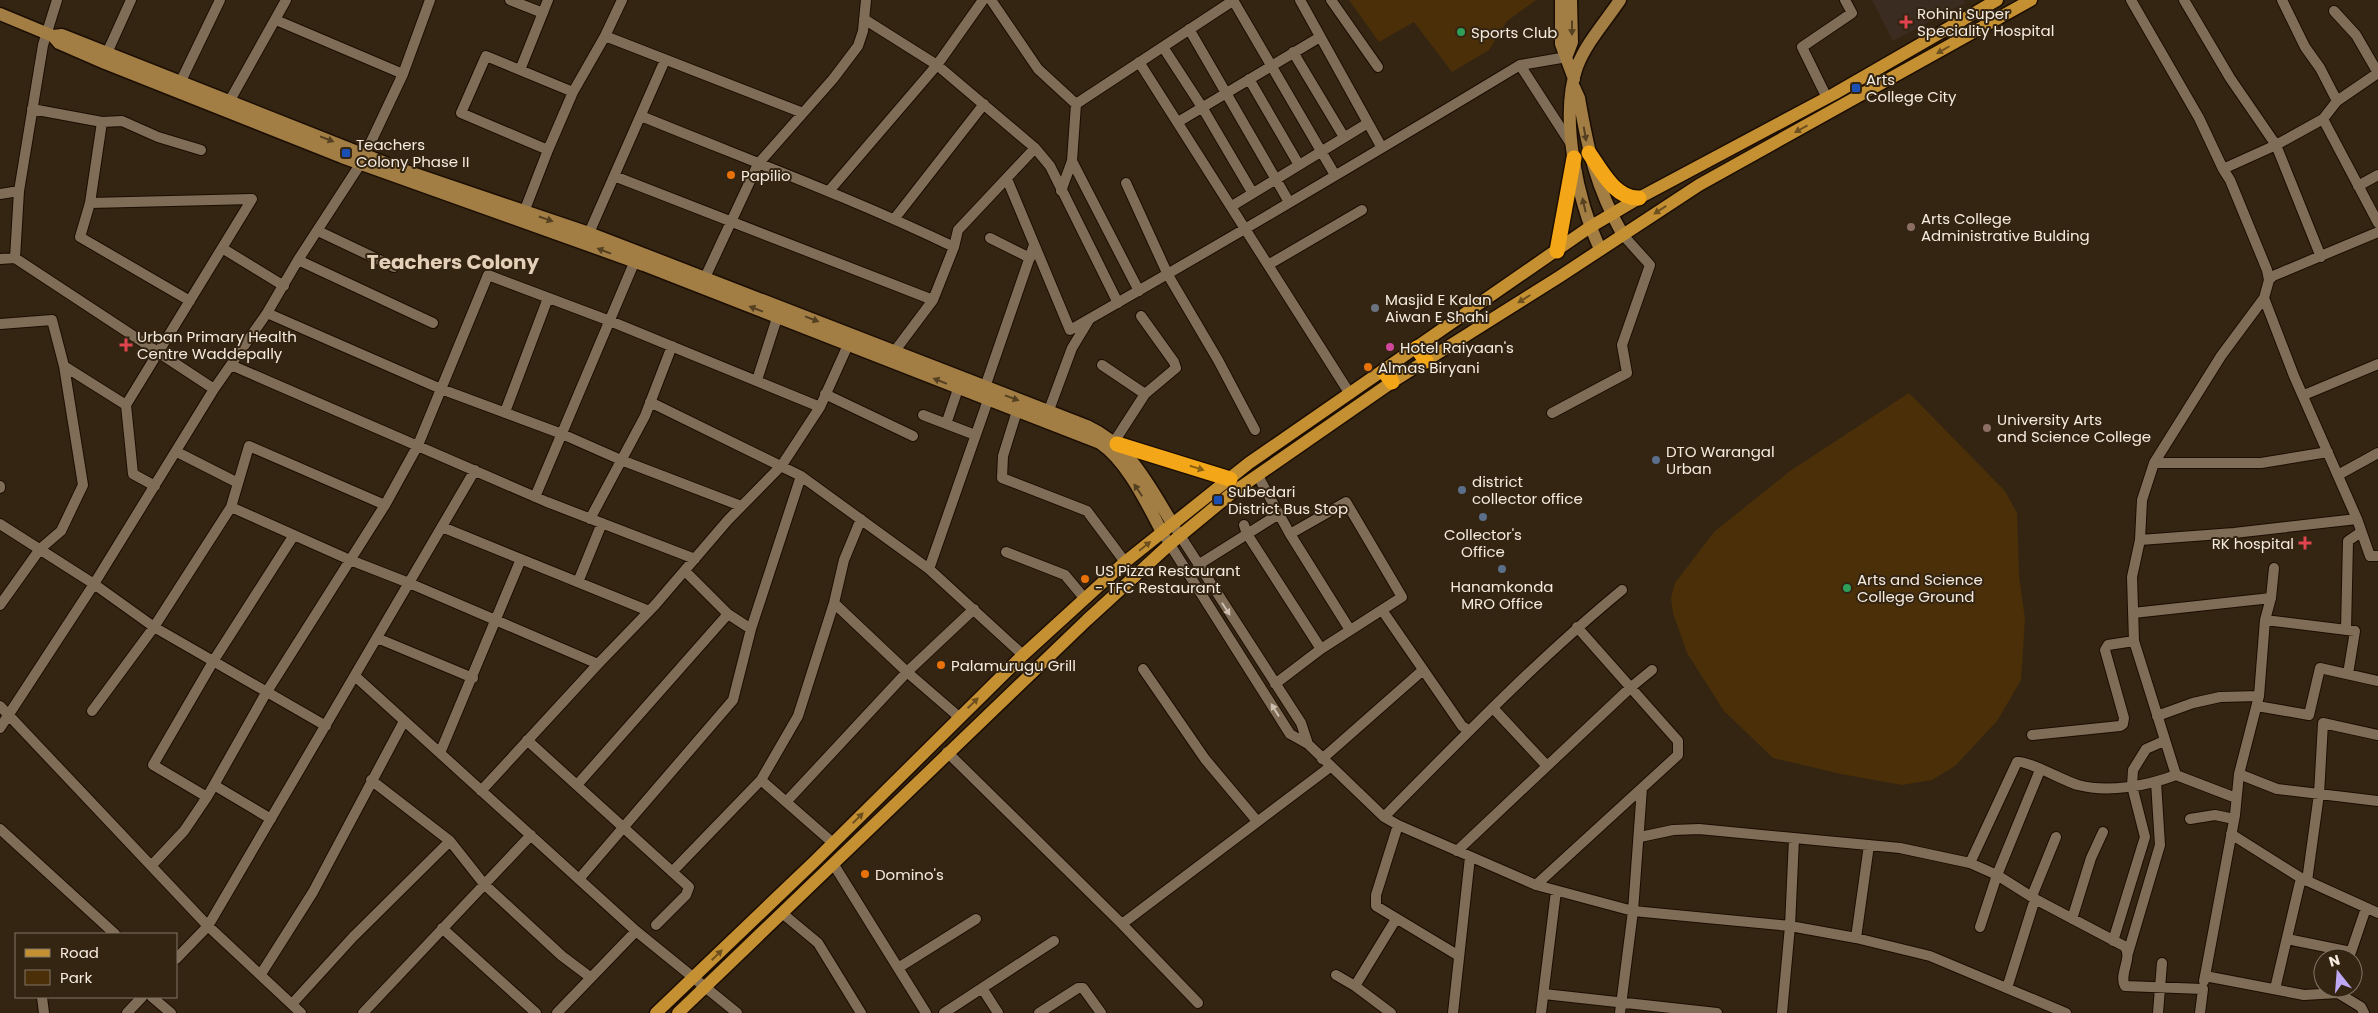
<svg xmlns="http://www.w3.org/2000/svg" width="2378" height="1013" viewBox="0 0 2378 1013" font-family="Poppins,sans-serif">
	<rect width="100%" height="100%" fill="#342512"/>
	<!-- medical -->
	<path fill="#3b2c21" d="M1872 0H1964L1965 3 1893 41Z"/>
	<!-- green -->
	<path fill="#4a2f09" d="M1349 0H1536L1507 21 1489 50 1452 72 1414 22 1379 42Z
		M1909 393 2005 491 2017 513 2019 576 2025 619 2021 680 1997 721 1955 766 1932 780 1902 785 1841 774 1773 758 1724 711 1687 653 1673 613 1671 598 1675 583 1714 532 1790 471Z"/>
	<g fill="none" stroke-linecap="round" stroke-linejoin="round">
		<defs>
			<path id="street" d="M510 0 543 13
				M991 0 1038 69 1076 104 1234 0
				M1233 0 1335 175
				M1300 0 1382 148
				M1331 0 1378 67
				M2131 0 2199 118 2223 169 2230 180 2267 270 2269 280 2264 298 2294 376 2357 519 2370 556H2378
				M2184 0 2230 78 2276 145 2321 257
				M2282 0 2305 47 2320 68 2337 101
				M2334 11 2356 35 2378 73
				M864 19 937 65 1035 148 1050 166 1118 303
				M276 20 403 74
				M1189 29 1289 202
				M605 36 622 0
				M1163 47 1202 107 1252 192
				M1293 52 1344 137
				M107 53 131 0
				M1139 62 1350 394
				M1520 65 1571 144
				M520 70 548 0
				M1249 79 1299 165
				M180 83 220 0
				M1827 98 1802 47 1852 13 1845 0
				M229 102 286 0
				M32 109 102 122 90 203 80 237 190 301
				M641 116C746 159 852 198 954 247L958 230 1035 148
				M2323 119 2378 223
				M102 122 122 121 158 137 201 150
				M1178 122 1320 37
				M548 150 573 92 605 36 803 113
				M1072 161 1139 291
				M2223 169 2276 145 2323 119 2337 101 2378 73
				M614 176 933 300
				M1007 179 1070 330C1221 244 1371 155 1520 65L1567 57
				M1126 183 1168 275 1218 360 1255 430
				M2358 186 2378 175
				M829 191 937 65 983 0
				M1061 191 1072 161 1076 104
				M0 194 19 191
				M90 203 252 199
				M1232 206 1368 123
				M524 212 548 150 461 113 486 56 573 92
				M895 218 984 104
				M318 231 394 267
				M589 233 665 60
				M990 238 1030 258
				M222 248 284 286
				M15 258 19 191 43 45 57 0
				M0 259 15 258 214 389
				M298 260 433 323
				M1268 265 1362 210
				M2269 280 2273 276 2378 232
				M702 284 758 164 833 79 858 46 863 31 866 0
				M267 313 441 389 562 434 621 460 741 506
				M1141 316 1174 362 1176 368 1145 394
				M0 324 52 320 64 366 83 485 61 531 40 549 0 605
				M894 352 933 300 954 247
				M231 365 547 502 695 559
				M1102 365 1145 394 1114 442
				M64 366 126 405 133 474 155 486
				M757 380 777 318
				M985 387 1034 245
				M825 394 913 436
				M2304 395 2378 364
				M650 402 801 476 929 569 1023 655
				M126 405 252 199
				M1049 410 1072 348 1089 320
				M1017 411 1003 456 1002 478 1087 511 1125 562
				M505 412 548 298
				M1552 413 1627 373 1622 345 1650 265 1623 235
				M923 415 970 433
				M946 424 958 389
				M177 452 238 483
				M2154 463 2221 356 2264 298
				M2338 475 2378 453
				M1258 476 1290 534 1350 630
				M0 486V488
				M535 497 634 263
				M231 507 350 560 409 583 598 664
				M590 519 645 416 672 346
				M1172 523 1301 723 1308 744
				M0 524 94 584 154 627 326 726
				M1244 525 1247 534 1321 649
				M442 527 649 611
				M1162 532 1290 734 1308 744 1384 817 1398 825 1536 885 1633 911 1790 926 1856 938 1930 956 2066 1013
				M2140 540 2142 500 2154 463H2261L2328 452
				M1006 552 1065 575 1085 599
				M1198 565 1279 514
				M929 569 988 400
				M685 571 728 614 751 629
				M578 582 602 523
				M834 603 907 672 959 717
				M1382 610 1462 726 1468 730
				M2133 613 2271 598
				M2265 620 2355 631 2348 674
				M2346 630 2348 541 2361 532
				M377 638 473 678
				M1143 669 1205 759 1257 821
				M355 676 636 931 737 1013
				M1275 684 1321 649 1402 597 1346 502 1290 534
				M0 706 208 926 301 1013
				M2257 706 2309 715 2320 668 2378 681
				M1493 708 1547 766
				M92 711 154 627 231 507 249 446 385 505
				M2157 716 2193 703 2220 697 2259 696
				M0 728 94 584 214 389 267 313 298 260 361 163 403 74 430 0
				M2032 735 2120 726 2123 724 2124 718 2105 650 2108 645 2134 641
				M527 740 689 887 686 895 656 925
				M947 752 1122 924 1198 1003
				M440 753 521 559
				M1322 759 1423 670
				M2239 774 2259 696 2265 620 2271 598 2274 568
				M2176 775 2134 641 2132 577 2140 540 2234 533 2357 519
				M371 780 450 841 484 884 562 956 590 977
				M761 780 798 716 834 603 844 560 861 519
				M214 785 266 693 385 505 418 445 488 275 610 321 820 407
				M577 785 728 614
				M481 791 598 664 655 605 728 520 782 465 820 407 848 345
				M786 802 907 672 974 609
				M1384 817C1461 739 1537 660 1622 590
				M271 819 214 785 207 797 153 765 214 660 294 535
				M2190 819 2215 815 2234 819
				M1398 825 1376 895V906L1459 956
				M0 829 115 934
				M2231 834 2301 878 2378 913
				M1640 837 1673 830 1699 829 1900 848 1970 863 1997 875 2035 899 2124 946C2134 956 2118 975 2125 986L2203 989 2200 1013
				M1457 851 1630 688 1652 670
				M1970 863 2017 762C2027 760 2064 781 2078 785 2108 793 2147 786 2176 775L2236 798
				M152 865 184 831 207 797
				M834 865 926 1013
				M672 872 761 780 833 843
				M579 879 733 700 751 629 801 476
				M2307 881 2319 794 2323 723 2378 735
				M1536 885 1678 755V741L1577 627
				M2032 896 2056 837
				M782 913 818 943 861 1013
				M2072 919 2091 858 2103 832
				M1122 924 1330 767
				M1980 927 1997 875 2040 770
				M442 928 536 1013
				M1856 938 1869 845
				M2287 939 2351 952 2366 908
				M2113 941 2145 837 2132 786 2133 770 2146 749 2164 741
				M2128 953 2160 845 2156 782
				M176 959 208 926 475 470
				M898 968 976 919
				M261 974 313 892 404 721
				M1336 975 1355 986
				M2205 976 2235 815 2239 774 2277 789 2378 801
				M2204 981 2205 976 2304 995 2338 993 2361 1007 2364 1013
				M982 988 998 1013
				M2007 988 2035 899
				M2275 989 2301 878
				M1544 994 1717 1013
				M42 997 44 1013
				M152 997 171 1013
				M292 1004 353 937 450 841
				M127 1013 142 997
				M363 1013 531 835
				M557 1013 636 931
				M944 1013 1054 941
				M1039 1013 1078 988H1083L1101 1013
				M1391 1013 1355 986 1396 919
				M1453 1013 1470 857
				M1541 1013 1556 891
				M1620 1013 1633 911 1642 788
				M1782 1013 1790 926 1794 839
				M2158 1013 2162 963"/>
			<path id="secondary" d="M1561 0V44L1574 79
				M0 14 53 36 62 35 403 170 589 233 1087 426C1130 446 1148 484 1172 523
				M53 36 59 43 105 63 342 157 644 265 1100 443C1127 461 1147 504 1162 532
				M1567 55 1572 42 1571 0
				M1574 87 1579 98C1588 150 1596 188 1623 235
				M1600 249C1578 202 1559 117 1577 67 1586 43 1606 21 1620 0"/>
			<path id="primary" d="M656 1013 815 861 1023 655 1125 562 1249 463 1590 227 1639 198 1834 94 1997 0
				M678 1013 1087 620 1170 544 1232 493 1392 382 1559 277 1699 185 2031 0"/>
			<path id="highway" d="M1589 153C1601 170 1615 199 1639 198
				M1557 251 1574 158
				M1417 348 1426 361
				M1384 371 1392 382
				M1117 444 1230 479"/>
		</defs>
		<!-- street casing -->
		<use href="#street" stroke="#1b0d00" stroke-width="12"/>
		<!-- secondary casing -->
		<use href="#secondary" stroke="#1b0d00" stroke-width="15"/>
		<!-- primary casing -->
		<use href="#primary" stroke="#1b0d00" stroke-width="15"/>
		<!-- highway casing -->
		<use href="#highway" stroke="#1b0d00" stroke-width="18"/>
		<!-- street -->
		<use href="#street" stroke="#806d58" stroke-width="10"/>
		<!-- secondary -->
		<use href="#secondary" stroke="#a27e45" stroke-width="12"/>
		<!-- primary -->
		<use href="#primary" stroke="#c59032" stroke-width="12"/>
		<!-- highway -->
		<use href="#highway" stroke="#f3a718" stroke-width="15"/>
	</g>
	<!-- one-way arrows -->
	<defs><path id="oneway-solid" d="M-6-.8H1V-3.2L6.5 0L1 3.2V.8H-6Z" transform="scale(1.25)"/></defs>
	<g fill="#554021">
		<use href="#oneway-solid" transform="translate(1572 28) rotate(90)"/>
		<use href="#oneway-solid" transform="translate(1585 134) rotate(80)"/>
		<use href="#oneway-solid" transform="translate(327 139) rotate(21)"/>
		<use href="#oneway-solid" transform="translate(1584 205) rotate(-103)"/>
		<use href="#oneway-solid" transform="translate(546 219) rotate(19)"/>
		<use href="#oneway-solid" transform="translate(604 251) rotate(-159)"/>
		<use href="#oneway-solid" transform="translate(756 309) rotate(-159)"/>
		<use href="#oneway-solid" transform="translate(812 319) rotate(21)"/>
		<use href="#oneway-solid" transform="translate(940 381) rotate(-158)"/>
		<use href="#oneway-solid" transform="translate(1012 398) rotate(20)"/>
		<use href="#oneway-solid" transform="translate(1138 490) rotate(-124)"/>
	</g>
	<g fill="#6e501f">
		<use href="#oneway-solid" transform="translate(1943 50) rotate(150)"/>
		<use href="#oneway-solid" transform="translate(1801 129) rotate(151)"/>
		<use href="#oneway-solid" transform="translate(1660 210) rotate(147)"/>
		<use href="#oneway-solid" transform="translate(1524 299) rotate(148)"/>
		<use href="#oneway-solid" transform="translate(1145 546) rotate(-39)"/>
		<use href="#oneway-solid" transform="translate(973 703) rotate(-44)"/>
		<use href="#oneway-solid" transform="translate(858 818) rotate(-45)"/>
		<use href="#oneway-solid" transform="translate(717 955) rotate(-44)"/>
	</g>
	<use fill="#8a6015" href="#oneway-solid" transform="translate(1197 468) rotate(17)"/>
	<g fill="#ccbfb0">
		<use href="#oneway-solid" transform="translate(1226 609) rotate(57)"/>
		<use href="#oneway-solid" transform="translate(1275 710) rotate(-122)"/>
	</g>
	<!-- markers -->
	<g fill="#e0444e" stroke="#342512" stroke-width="2">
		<path d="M1903.5 14.5h5v5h5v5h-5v5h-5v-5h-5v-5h5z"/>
		<path d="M123.5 337.5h5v5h5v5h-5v5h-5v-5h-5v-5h5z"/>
		<path d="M2302.5 535.5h5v5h5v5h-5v5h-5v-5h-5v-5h5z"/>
	</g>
	<g fill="#2e9e5b" stroke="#342512" stroke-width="2">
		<circle cx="1461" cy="32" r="5"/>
		<circle cx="1847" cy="588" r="5"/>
	</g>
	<g fill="#1a4fb4" stroke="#342512" stroke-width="2">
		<rect x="1851" y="83" width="10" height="10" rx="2.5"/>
		<rect x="341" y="148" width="10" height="10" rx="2.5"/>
		<rect x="1213" y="495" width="10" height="10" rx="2.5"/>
	</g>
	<g fill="#e8710a" stroke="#342512" stroke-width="2">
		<circle cx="731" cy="175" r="5"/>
		<circle cx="1368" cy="367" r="5"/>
		<circle cx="1085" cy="579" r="5"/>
		<circle cx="941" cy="665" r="5"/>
		<circle cx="865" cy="874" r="5"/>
	</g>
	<g fill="#8d6e63" stroke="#342512" stroke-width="2">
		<circle cx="1911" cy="227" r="5"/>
		<circle cx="1987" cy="428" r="5"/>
	</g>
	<circle fill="#6b7280" stroke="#342512" stroke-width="2" cx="1375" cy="308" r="5"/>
	<circle fill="#d1479c" stroke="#342512" stroke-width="2" cx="1390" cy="347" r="5"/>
	<g fill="#5c6f8a" stroke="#342512" stroke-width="2">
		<circle cx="1656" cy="460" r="5"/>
		<circle cx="1462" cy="490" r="5"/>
		<circle cx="1483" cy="517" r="5"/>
		<circle cx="1502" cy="569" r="5"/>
	</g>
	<g text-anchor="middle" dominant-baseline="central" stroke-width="4" stroke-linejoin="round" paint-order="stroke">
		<!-- poi labels -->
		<g font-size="15" fill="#f5ebdf" stroke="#342512" text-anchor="start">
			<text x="1917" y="13">Rohini Super<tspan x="1917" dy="17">Speciality Hospital</tspan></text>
			<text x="1471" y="32">Sports Club</text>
			<text x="1866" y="79">Arts<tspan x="1866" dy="17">College City</tspan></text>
			<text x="356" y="144">Teachers<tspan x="356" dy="17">Colony Phase II</tspan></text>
			<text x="741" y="175">Papilio</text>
			<text x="1921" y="218">Arts College<tspan x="1921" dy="17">Administrative Bulding</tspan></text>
			<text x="1385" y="299">Masjid E Kalan<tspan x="1385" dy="17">Aiwan E Shahi</tspan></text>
			<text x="137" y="336">Urban Primary Health<tspan x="137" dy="17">Centre Waddepally</tspan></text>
			<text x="1400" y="347">Hotel Raiyaan's</text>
			<text x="1378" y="367">Almas Biryani</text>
			<text x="1997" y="419">University Arts<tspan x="1997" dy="17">and Science College</tspan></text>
			<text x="1666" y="451">DTO Warangal<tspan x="1666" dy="17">Urban</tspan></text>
			<text x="1472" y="481">district<tspan x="1472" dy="17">collector office</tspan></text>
			<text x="1228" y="491">Subedari<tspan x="1228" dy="17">District Bus Stop</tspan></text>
			<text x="1483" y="534" text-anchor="middle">Collector's<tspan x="1483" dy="17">Office</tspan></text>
			<text x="2294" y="543" text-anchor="end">RK hospital</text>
			<text x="1095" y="570">US Pizza Restaurant<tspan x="1095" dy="17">- TFC Restaurant</tspan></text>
			<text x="1857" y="579">Arts and Science<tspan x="1857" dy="17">College Ground</tspan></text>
			<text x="1502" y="586" text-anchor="middle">Hanamkonda<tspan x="1502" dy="17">MRO Office</tspan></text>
			<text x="951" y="665">Palamurugu Grill</text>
			<text x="875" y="874">Domino's</text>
		</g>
		<!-- district labels -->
		<g font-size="20" font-weight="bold" fill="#e4d0b8" stroke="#342512">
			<text x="453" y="262">Teachers Colony</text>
		</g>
	</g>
	<!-- legend -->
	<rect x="15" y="933" width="162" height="65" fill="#342512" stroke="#817464"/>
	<rect x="25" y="949" width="25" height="8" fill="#c59032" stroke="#817464"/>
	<text x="60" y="958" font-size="15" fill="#f5ebdf">Road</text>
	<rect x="25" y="970" width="25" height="15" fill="#4a2f09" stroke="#817464"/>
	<text x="60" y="983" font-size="15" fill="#f5ebdf">Park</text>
	<!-- north arrow -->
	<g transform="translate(2338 973) rotate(343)"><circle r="24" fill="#342512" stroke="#817464"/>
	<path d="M0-4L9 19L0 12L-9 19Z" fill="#bfa9f4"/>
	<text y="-8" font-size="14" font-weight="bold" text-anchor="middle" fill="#f5ebdf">N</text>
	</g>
</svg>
